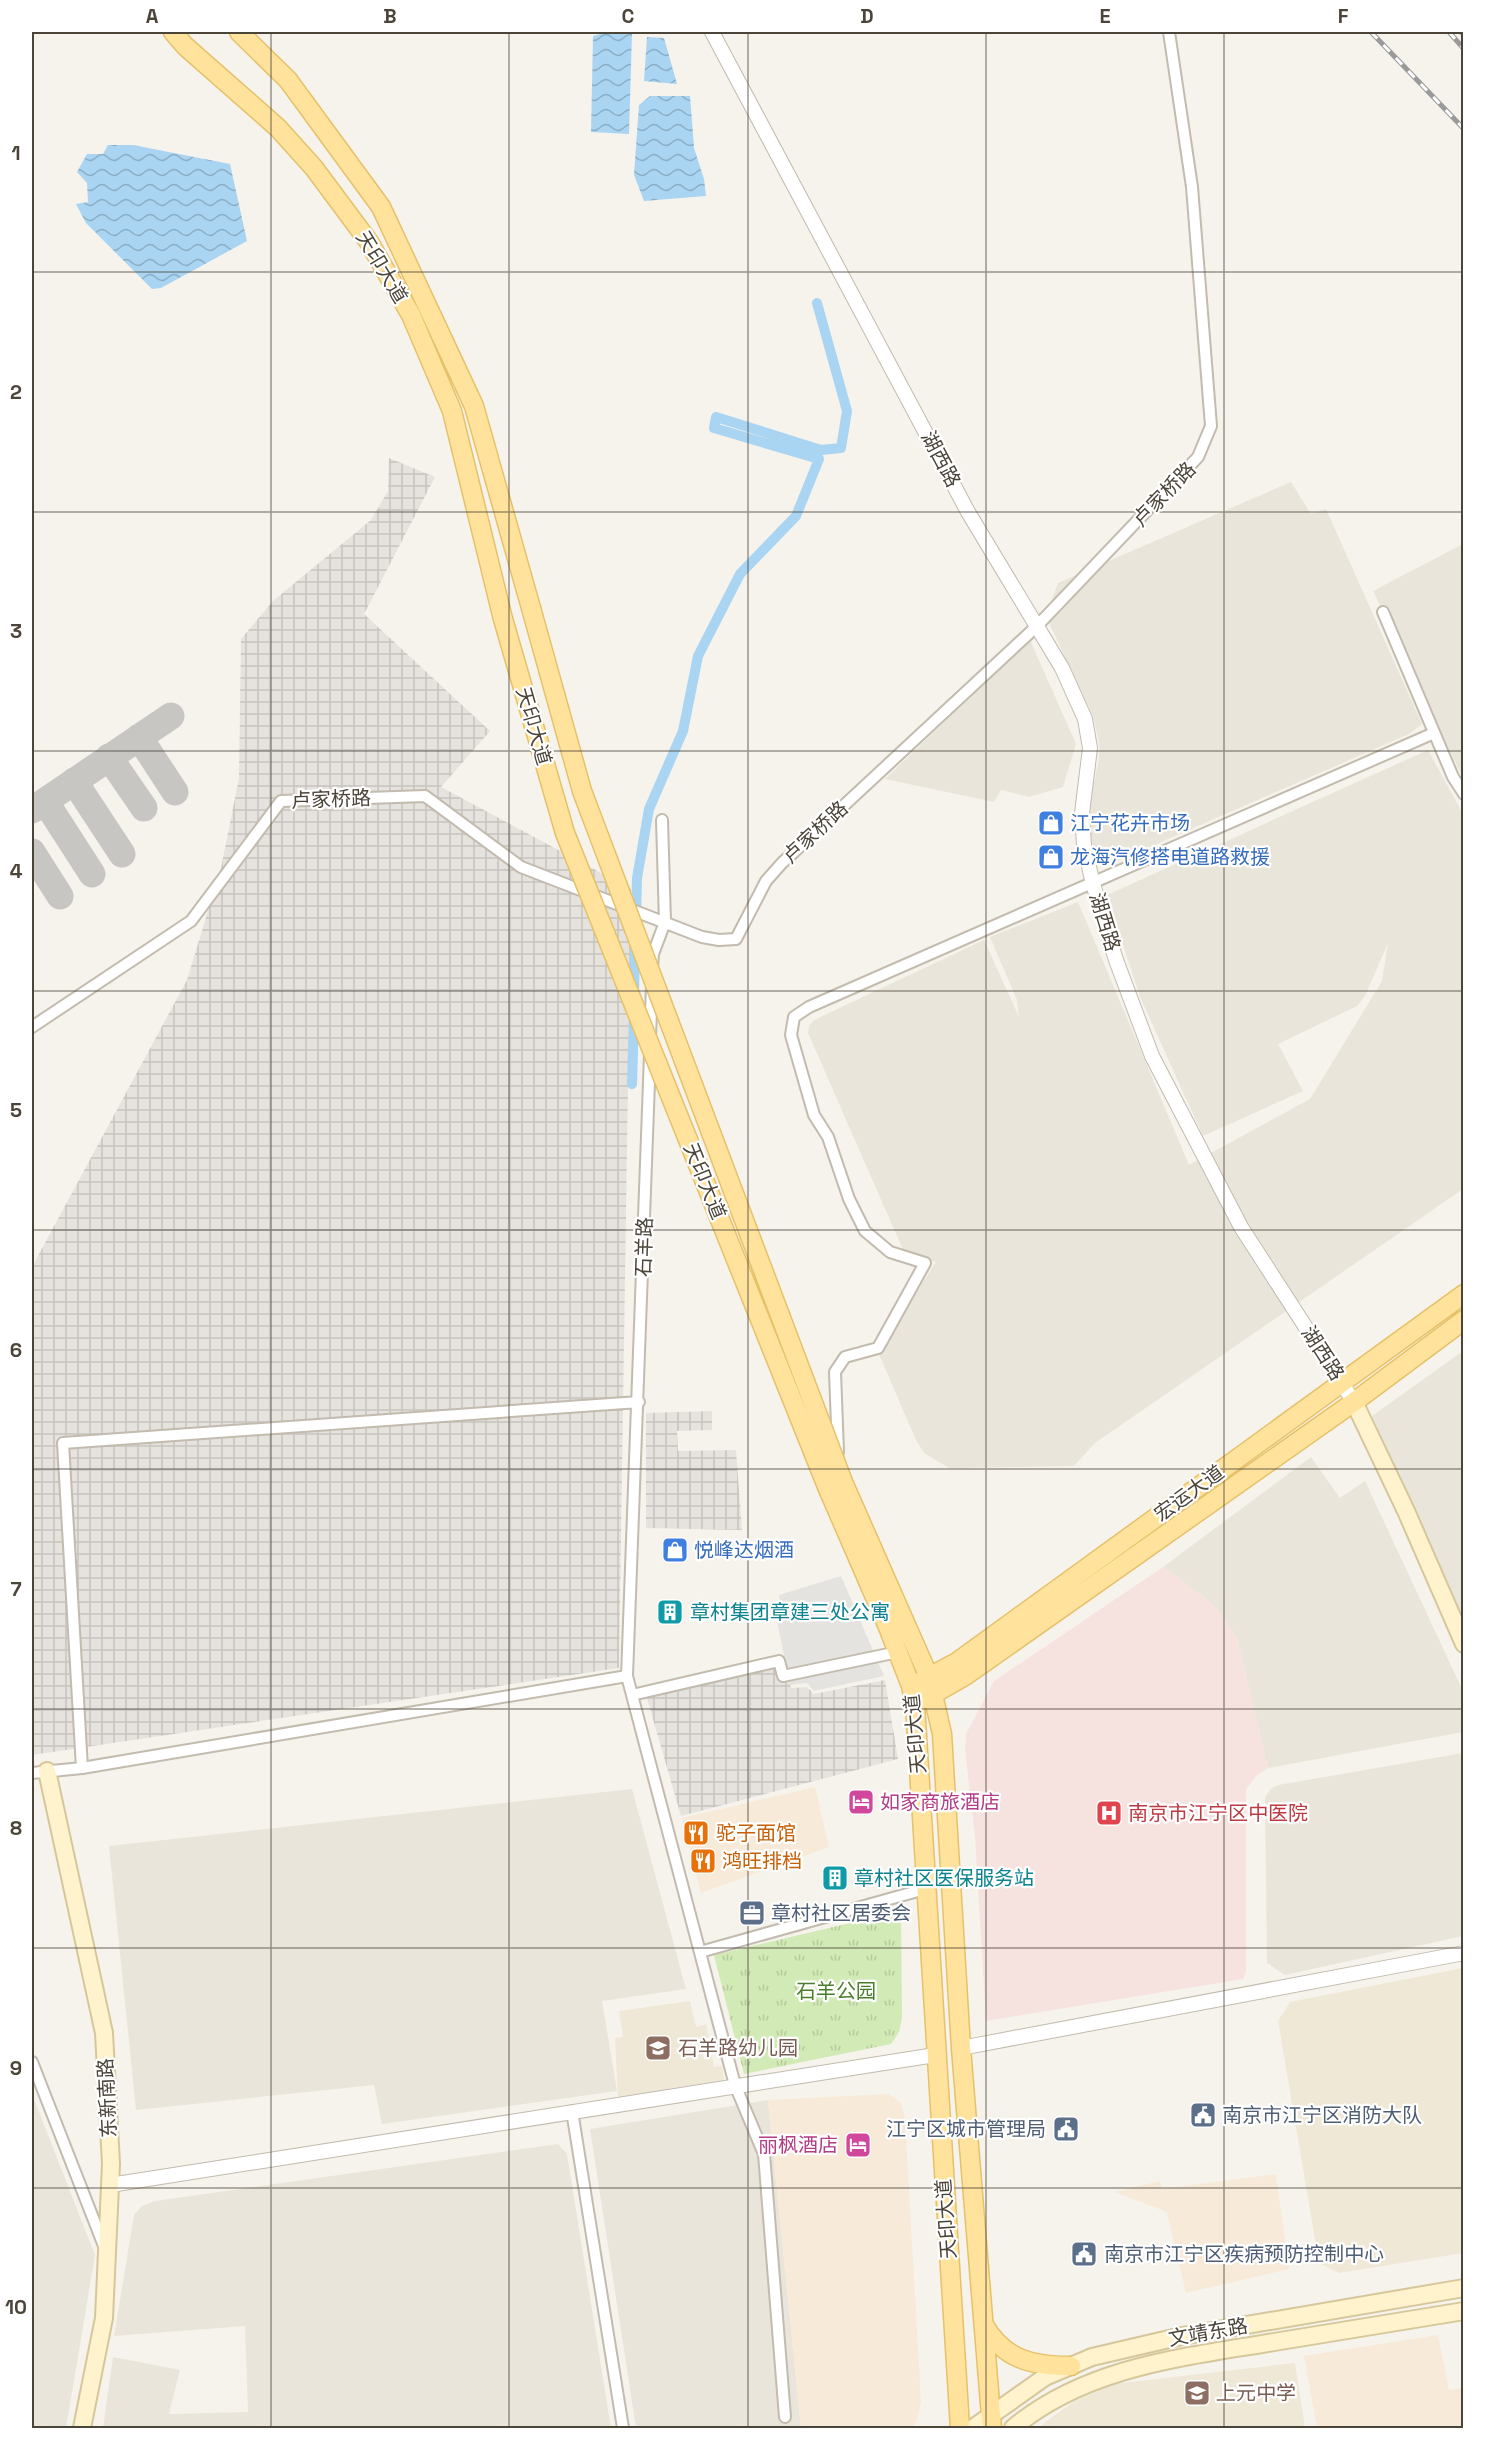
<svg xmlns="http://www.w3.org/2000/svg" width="1495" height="2460" viewBox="0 0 1495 2460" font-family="'Space Grotesk','Noto Sans SC',sans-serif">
	<defs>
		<pattern id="industrial-grid" width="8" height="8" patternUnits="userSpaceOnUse" patternTransform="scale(1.5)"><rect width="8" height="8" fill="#e6e2dd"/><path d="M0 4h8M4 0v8" fill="none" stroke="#c7c3be"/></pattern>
		<pattern id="park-tufts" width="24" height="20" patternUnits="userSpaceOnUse" patternTransform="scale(1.5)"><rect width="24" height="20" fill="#d2eab5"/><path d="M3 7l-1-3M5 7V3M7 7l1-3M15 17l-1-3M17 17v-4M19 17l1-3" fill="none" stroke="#b6ca9c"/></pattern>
		<pattern id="water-waves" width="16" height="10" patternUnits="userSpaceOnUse" patternTransform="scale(1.5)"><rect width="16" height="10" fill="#a9d4f2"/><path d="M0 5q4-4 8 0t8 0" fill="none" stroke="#8caec5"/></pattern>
	</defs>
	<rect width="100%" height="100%" fill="#f6f3ec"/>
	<!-- residential -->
	<path fill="#eae5da" d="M1291 482 1311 514 1326 509 1422 724 1409 734 1104 867 1096 863 1089 832 1088 811 1099 759V742L1093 716 1050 625 1048 610 1058 583Z
		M1463 544V778L1373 591Z
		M1030 640 1076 744 1063 787 1029 797 1001 790 994 802 885 779Z
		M1428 750 1463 814V1189L1095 1443 1074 1466 949 1468 924 1453 916 1440 875 1345 881 1328 897 1307 910 1302 936 1262 904 1252 808 1033 809 1026 814 1020 984 940 1019 1017 1017 1000 990 937 1078 902 1189 1165 1310 1099 1382 981 1388 943 1365 996 1357 1006 1278 1044 1303 1091 1203 1136 1140 997 1107 895Z
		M1463 1351V1619L1372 1416Z
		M1311 1457 1340 1498 1365 1481 1463 1691V1732L1268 1768 1237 1638 1220 1612 1203 1596 1163 1567Z
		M1463 1753V1936L1285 1975 1267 1963 1265 1797 1271 1789 1278 1785Z
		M632 1789 686 1989 602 2001 617 2091 382 2124 374 2085 136 2110 109 1846Z
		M32 2094 95 2255 66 2428H32Z
		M768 2100 801 2428H636L590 2129Z
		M558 2144 567 2154 611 2428H103L113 2357 180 2370 169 2414 248 2412 245 2326 114 2336 134 2215 142 2206 155 2201Z"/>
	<!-- commercial -->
	<path fill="#f7ead8" d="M815 1787 829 1847 701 1893 682 1818Z
		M889 2094 901 2103 905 2118 921 2402 917 2421 912 2428H801L768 2100Z
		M1276 2174 1289 2269 1186 2293 1167 2212 1115 2192 1160 2181 1162 2189Z
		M1438 2335 1449 2390 1463 2388V2428H1317L1304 2356Z"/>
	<!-- industrial -->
	<path fill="url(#industrial-grid)" d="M389 458 435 477 364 614 490 731 441 787 631 889 619 1668 32 1755V1267L187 980 221 868 239 778 241 639 273 601 371 520 388 491Z
		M712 1411V1430L677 1431 678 1451 736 1450 742 1530 646 1528V1413Z
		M782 1656 791 1688 807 1687 814 1694 885 1680 898 1759 681 1816 644 1688Z"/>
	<!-- education -->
	<path fill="#efe8d6" d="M1463 1968V2253L1339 2273 1319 2263 1278 2021 1290 2002Z
		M690 2001 696 2027 706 2024 709 2037 699 2040 704 2059 712 2057 714 2067 722 2066 724 2080 618 2097 615 2038 623 2037 619 2011Z
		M1295 2363 1305 2428H1040L1045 2422 1075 2401 1112 2384Z"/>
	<!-- medical -->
	<path fill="#f6e3e0" d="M1163 1567 1203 1596 1220 1612 1237 1638 1268 1768 1256 1776 1246 1790V1972L1243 1979 986 2021 975 1836 965 1750 966 1734 994 1681Z"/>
	<!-- park -->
	<path fill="url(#park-tufts)" d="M901 1911 902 2018 899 2032 891 2044 744 2074 714 1955Z"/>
	<!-- parking -->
	<path fill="#e5e3e0" d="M841 1576 884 1676 814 1691 807 1683 790 1685 774 1606 780 1604 779 1595Z"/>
	<!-- water -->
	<path fill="url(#water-waves)" d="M607 32 632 33 629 134 591 132 593 36Z
		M647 37 664 38 677 84 644 81Z
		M650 96H690L694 148 704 179 706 196 644 201 634 175 639 105Z
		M108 145H133L230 164 247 241 161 288 152 289 86 223 76 204 88 202 87 183 77 172 87 154H103Z"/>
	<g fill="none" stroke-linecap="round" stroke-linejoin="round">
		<!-- canal -->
		<path stroke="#a9d4f2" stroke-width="10" d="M636 919 637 878 649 809 683 731 698 656 740 574 796 516 819 459 714 428 716 417 821 450 841 448 847 411 817 303
			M634 997 635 944
			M632 1084 634 1016"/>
		<!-- taxiway -->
		<path stroke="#c8c6c3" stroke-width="27" d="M139 737 175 792
			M109 757 144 808
			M74 781 122 854
			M45 801 92 874
			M32 810 171 716
			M32 852 60 896"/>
		<defs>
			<path id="minor" d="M1383 612 1453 777 1464 794
				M652 968 653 954 665 922 662 820
				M32 1027 191 921 281 801 425 796 521 867 702 937 719 940 736 939 766 881 782 863 1038 625 1198 457 1211 426 1192 187 1169 32
				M650 1037 652 986
				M650 1055 627 1676 735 2085 764 2154 785 2417
				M838 1452 835 1372 845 1357 878 1348 925 1263 890 1252 865 1231 849 1199 828 1137 814 1115 791 1035 794 1017 809 1007 1434 733
				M627 1676 82 1768 63 1443 639 1402
				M632 1695 779 1661 783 1676 898 1652
				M32 1773 82 1768
				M700 1952 925 1889
				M32 2062 104 2246
				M572 2111 623 2428"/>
			<path id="tertiary" d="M712 32 968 512 1062 668 1085 719 1090 748 1082 813 1084 845 1093 884 1116 960 1152 1056 1241 1227 1354 1402
				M961 2048 1464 1953
				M110 2185 935 2055"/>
			<path id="secondary" d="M1354 1402 1406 1511 1464 1644
				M47 1771 104 2033 111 2164 104 2318 82 2428
				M973 2428 1045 2377 1092 2357 1182 2336 1464 2288
				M1013 2428C1086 2367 1183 2357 1274 2342 1337 2332 1400 2322 1464 2311"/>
			<path id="primary" d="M173 32 185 46 278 128 314 168 369 242 411 315 452 411 503 619
				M239 32 288 80 381 207 474 406 531 608
				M918 1683 957 1662 1464 1294
				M925 1699 965 1676 1354 1402 1464 1320
				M984 2325C1004 2360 1033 2366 1071 2366
				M960 2428 915 1704 911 1686 888 1627 828 1489 843 1482 929 1677 942 1734 961 2048 992 2428"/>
		</defs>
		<!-- minor casing -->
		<use href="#minor" stroke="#c2bbae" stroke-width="14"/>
		<!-- tertiary casing -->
		<use href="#tertiary" stroke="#c2bbae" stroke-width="16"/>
		<!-- secondary casing -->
		<use href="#secondary" stroke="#d6c79b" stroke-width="20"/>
		<!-- primary casing -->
		<use href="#primary" stroke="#e6c16a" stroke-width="21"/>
		<!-- minor -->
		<use href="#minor" stroke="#fff" stroke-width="10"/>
		<!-- tertiary -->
		<use href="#tertiary" stroke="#fff" stroke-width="14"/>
		<!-- secondary -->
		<use href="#secondary" stroke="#fff3cd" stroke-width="16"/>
		<!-- primary -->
		<use href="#primary" stroke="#ffe39c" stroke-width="18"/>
		<defs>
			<path id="rail" d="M1371 32 1464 129
				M1449 32 1464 49
				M1461 32 1464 35"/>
		</defs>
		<!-- rail casing -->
		<use href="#rail" stroke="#9a9a9a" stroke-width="5"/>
		<!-- rail -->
		<use href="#rail" stroke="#fff" stroke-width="3" stroke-dasharray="9" stroke-linecap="butt"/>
		<defs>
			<path id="primary-bridge" d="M531 608 582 791 843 1482
				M503 619 565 833 828 1489"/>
		</defs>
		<!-- primary-bridge casing -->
		<use href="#primary-bridge" stroke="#e6c16a" stroke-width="21" stroke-linecap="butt"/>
		<!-- primary-bridge -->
		<use href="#primary-bridge" stroke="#ffe39c" stroke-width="18"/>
	</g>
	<!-- grid -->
	<path fill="none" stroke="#4b4439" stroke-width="1.5" stroke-opacity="0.55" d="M271 32V2428M509 32V2428M748 32V2428M986 32V2428M1224 32V2428M32 272H1464M32 512H1464M32 751H1464M32 991H1464M32 1230H1464M32 1469H1464M32 1709H1464M32 1948H1464M32 2188H1464"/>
	<!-- icons -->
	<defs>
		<symbol id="shop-square" viewBox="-11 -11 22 22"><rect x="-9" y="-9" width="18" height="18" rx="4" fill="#3f7fe0" stroke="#fff"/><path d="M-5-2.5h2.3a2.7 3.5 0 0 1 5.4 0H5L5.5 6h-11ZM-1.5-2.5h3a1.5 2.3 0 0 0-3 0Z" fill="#fff"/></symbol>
		<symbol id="building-square" viewBox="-11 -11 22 22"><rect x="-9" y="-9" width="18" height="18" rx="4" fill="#0f9aa8" stroke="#fff"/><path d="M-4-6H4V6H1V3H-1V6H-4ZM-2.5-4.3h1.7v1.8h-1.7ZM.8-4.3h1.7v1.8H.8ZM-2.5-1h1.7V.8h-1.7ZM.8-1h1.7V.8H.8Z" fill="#fff"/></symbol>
		<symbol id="hotel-square" viewBox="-11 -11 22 22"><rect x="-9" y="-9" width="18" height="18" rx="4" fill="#d1479c" stroke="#fff"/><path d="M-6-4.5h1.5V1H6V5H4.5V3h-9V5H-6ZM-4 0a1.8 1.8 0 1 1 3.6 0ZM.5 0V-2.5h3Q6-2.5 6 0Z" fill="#fff"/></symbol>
		<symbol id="hospital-square" viewBox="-11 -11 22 22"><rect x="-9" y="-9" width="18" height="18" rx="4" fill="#e0444e" stroke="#fff"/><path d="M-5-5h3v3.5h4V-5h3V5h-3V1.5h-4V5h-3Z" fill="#fff"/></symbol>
		<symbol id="restaurant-square" viewBox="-11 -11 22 22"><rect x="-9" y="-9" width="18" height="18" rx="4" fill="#e8710a" stroke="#fff"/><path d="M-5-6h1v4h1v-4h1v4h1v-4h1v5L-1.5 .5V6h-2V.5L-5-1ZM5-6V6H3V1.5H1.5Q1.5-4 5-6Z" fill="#fff"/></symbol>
		<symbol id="office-square" viewBox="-11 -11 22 22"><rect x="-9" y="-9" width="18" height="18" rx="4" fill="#5c6f8a" stroke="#fff"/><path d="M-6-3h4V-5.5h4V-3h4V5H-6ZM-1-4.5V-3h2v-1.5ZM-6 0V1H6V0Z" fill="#fff"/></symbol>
		<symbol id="school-square" viewBox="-11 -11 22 22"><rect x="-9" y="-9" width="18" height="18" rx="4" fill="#8d6e63" stroke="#fff"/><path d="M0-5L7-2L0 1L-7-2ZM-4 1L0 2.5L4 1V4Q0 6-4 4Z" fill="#fff"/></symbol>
		<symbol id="civic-square" viewBox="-11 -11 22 22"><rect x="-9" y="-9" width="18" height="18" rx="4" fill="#5c6f8a" stroke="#fff"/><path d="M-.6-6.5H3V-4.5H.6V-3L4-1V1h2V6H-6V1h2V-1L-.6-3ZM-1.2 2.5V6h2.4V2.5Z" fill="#fff"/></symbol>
	</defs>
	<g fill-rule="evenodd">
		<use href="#shop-square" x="1036" y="808" width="30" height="30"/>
		<use href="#shop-square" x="1036" y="842" width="30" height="30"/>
		<use href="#shop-square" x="660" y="1535" width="30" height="30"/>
		<use href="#building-square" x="655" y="1597" width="30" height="30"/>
		<use href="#hotel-square" x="846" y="1787" width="30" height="30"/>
		<use href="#hospital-square" x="1094" y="1798" width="30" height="30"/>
		<use href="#restaurant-square" x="681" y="1818" width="30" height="30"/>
		<use href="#restaurant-square" x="688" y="1846" width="30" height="30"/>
		<use href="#building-square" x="820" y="1863" width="30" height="30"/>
		<use href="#office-square" x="737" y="1898" width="30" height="30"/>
		<use href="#school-square" x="643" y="2033" width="30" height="30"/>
		<use href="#civic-square" x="1188" y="2100" width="30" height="30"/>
		<use href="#civic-square" x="1051" y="2114" width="30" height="30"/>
		<use href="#hotel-square" x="843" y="2130" width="30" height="30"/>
		<use href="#civic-square" x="1069" y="2239" width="30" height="30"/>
		<use href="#school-square" x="1182" y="2378" width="30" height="30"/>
	</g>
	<g text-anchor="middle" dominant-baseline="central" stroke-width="4.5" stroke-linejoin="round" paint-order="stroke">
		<!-- street labels -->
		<g font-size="20" fill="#4b4439" stroke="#fff">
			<text transform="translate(382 267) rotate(59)">天印大道</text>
			<text transform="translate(941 459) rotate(62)">湖西路</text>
			<text transform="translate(1164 494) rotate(-46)">卢家桥路</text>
			<text transform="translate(534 726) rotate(74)">天印大道</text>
			<text transform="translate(331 799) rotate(-2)">卢家桥路</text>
			<text transform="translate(815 832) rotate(-43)">卢家桥路</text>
			<text transform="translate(1105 922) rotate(73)">湖西路</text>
			<text transform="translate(705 1181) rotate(68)">天印大道</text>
			<text transform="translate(644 1247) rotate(-88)">石羊路</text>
			<text transform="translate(1323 1353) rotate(57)">湖西路</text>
			<text transform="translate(1189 1493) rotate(-36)">宏运大道</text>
			<text transform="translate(915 1734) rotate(-95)">天印大道</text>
			<text transform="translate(107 2098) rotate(-93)">东新南路</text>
			<text transform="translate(946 2219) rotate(-94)">天印大道</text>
			<text transform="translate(1208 2332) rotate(-10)">文靖东路</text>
		</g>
		<!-- shop labels -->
		<g font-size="20" fill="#366cbe" stroke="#fff" text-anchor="start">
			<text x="1070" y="823">江宁花卉市场</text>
			<text x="1070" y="857">龙海汽修搭电道路救援</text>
			<text x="694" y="1550">悦峰达烟酒</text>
		</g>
		<!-- culture labels -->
		<g font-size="20" fill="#0d838f" stroke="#fff" text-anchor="start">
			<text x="690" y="1612">章村集团章建三处公寓</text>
			<text x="854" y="1878">章村社区医保服务站</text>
		</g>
		<!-- hotel labels -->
		<g font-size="20" fill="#b23c85" stroke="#fff" text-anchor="start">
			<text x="880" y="1802">如家商旅酒店</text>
			<text x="838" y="2145" text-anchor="end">丽枫酒店</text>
		</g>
		<!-- health labels -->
		<g font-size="20" fill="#be3a42" stroke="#fff" text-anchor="start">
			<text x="1128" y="1813">南京市江宁区中医院</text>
		</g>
		<!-- food labels -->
		<g font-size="20" fill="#c56008" stroke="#fff" text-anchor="start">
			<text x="716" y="1833">驼子面馆</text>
			<text x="722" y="1861">鸿旺排档</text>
		</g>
		<!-- service labels -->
		<g font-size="20" fill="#4e5e75" stroke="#fff" text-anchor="start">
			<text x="771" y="1913">章村社区居委会</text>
			<text x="1222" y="2115">南京市江宁区消防大队</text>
			<text x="1046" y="2129" text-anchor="end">江宁区城市管理局</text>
			<text x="1104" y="2254">南京市江宁区疾病预防控制中心</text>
		</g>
		<!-- park labels -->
		<g font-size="20" fill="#4a7f2a" stroke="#fff">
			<text x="836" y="1991">石羊公园</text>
		</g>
		<!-- education labels -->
		<g font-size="20" fill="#785e54" stroke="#fff" text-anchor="start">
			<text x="678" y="2048">石羊路幼儿园</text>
			<text x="1216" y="2393">上元中学</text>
		</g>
	</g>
	<!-- border -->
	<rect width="1495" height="2460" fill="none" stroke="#ffffff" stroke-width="66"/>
	<rect x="33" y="33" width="1429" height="2394" fill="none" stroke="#4b4439" stroke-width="2"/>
	<g font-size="20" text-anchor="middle" font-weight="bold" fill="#4b4439">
		<text x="152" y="23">A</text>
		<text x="390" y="23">B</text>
		<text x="628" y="23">C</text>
		<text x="867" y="23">D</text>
		<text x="1105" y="23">E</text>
		<text x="1343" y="23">F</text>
		<text x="16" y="160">1</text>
		<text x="16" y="399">2</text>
		<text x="16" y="638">3</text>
		<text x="16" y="878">4</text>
		<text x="16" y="1117">5</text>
		<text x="16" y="1357">6</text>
		<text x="16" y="1596">7</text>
		<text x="16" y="1835">8</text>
		<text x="16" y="2075">9</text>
		<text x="16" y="2314">10</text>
	</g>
</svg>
